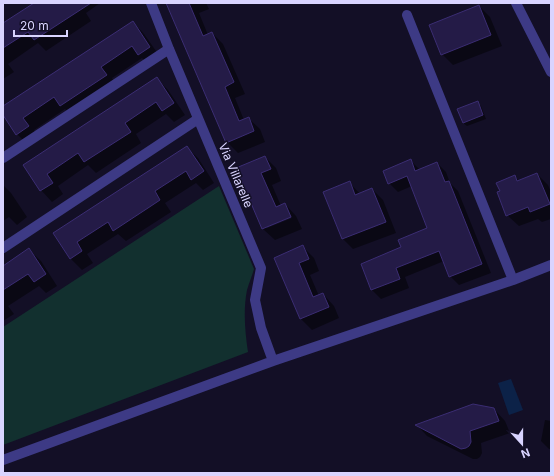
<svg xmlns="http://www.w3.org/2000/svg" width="554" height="476" viewBox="0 0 554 476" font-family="Inter,sans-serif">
	<rect width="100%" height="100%" fill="#130f26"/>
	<!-- green -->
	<path fill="#12302f" d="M219 186 254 269C252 276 249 283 247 290 243 310 245 332 248 352L3 445V327Z"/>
	<!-- water -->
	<path fill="#0c2248" d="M511 379 523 410 509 415 498 383Z"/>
	<!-- shadow -->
	<path fill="#0007" fill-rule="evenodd" d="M36 3H100L86 13 91 21 46 51 38 43 8 64 14 72 3 79V25Z
		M168 3H206L209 9 199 13 208 35 212 33 223 44 245 94 235 98 244 120 248 118 260 129 265 142 238 153 227 142Z
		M479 6 490 17 502 46 453 65 442 54Z
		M133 22 144 34 161 58 150 66 142 58 112 78 117 87 72 117 65 109 34 130 39 138 28 145 17 134 3 113V107Z
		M157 79 168 90 185 115 174 122 166 114 136 134 141 143 96 173 88 165 58 186 63 194 52 202 41 190 24 165Z
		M477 102 481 106 486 119 467 126 463 123Z
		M186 147 198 158 214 183 203 190 196 183 165 203 171 212 126 241 118 234 87 254 93 263 82 270 71 259 54 234Z
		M265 157 276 168 281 181 272 185 281 206 285 204 296 216 302 229 275 240 263 229 238 168ZM291 216 292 218 267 228V226Z
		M410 160 420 170 437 163 446 172 450 183 458 191 491 273 459 285 450 276 444 261 405 277 409 288 381 299 372 290 403 248 429 228 412 186 398 192 389 183Z
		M537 174 548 185 551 192V219L542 222 538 219 519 226 507 215 501 192 515 177 519 181Z
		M349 182 360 194 372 189 383 200 396 233 353 249 343 239 324 192Z
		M3 185 11 193 27 217 17 225 9 217 3 221Z
		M303 247 314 258 319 271 310 275 319 296 323 294 334 306 339 318 312 330 301 319 275 258Z
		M29 250 41 261 57 286 46 293 39 286 8 306 14 314 3 321V267Z
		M494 409 505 421 510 433 481 443 482 453 480 457 477 459H473L427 436 417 425Z
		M545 420 551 421V449H549L541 441Z"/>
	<!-- building -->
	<path fill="#241b47" stroke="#3b2d73" d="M34 3H91L34 40 28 32 3 48V23Z
		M166 3H189L203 36 212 32 234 82 225 87 239 121 249 117 254 131 226 143Z
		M479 5 491 35 441 55 429 25Z
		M133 21 150 47 138 55 132 46 101 67 107 75 60 106 54 97 23 118 29 126 16 135 3 115V106Z
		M157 77 174 103 162 111 156 102 125 123 131 132 84 162 78 153 47 174 53 183 40 191 23 165Z
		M478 101 483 115 463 123 457 109Z
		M187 146 204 171 191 180 186 171 155 191 160 200 148 208 113 231 108 222 77 242 82 251 70 259 53 233Z
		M265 156 271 169 261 173 276 207 285 203 291 217 262 229 236 168Z
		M411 159 415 171 437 162 445 182 449 181 482 264 449 277 439 251 396 268 400 279 371 290 361 264 401 247 398 240 427 228 407 176 388 184 383 171Z
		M537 173 550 204 530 212 528 207 506 216 497 192 500 191 496 183 515 175 517 181Z
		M350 181 355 195 372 188 386 222 342 239 323 192Z
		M303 245 309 259 299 263 313 297 323 293 329 307 300 319 274 258Z
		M29 248 46 274 34 282 28 274 3 290V266Z
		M473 404 494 408 499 421 470 431 471 442 469 446 466 448 461 449 415 425Z"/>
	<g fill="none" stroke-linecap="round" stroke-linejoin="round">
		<!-- street -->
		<path stroke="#3d3a85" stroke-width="10" d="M151 3 169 49 261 268 255 300 261 328 273 361
			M516 3 551 72
			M407 15 513 280
			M3 158 169 49
			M3 248 198 119
			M3 460 273 361 513 280 551 265"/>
	</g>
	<g text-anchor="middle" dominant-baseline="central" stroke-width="3" stroke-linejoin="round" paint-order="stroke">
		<!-- street labels -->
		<g font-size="12" fill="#d9d4ff" stroke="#130f26">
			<text transform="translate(236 175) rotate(67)">Via Villarelle</text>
		</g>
	</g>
	<!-- border -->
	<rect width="554" height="476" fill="none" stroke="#d9d4ff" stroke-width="8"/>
	<!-- north arrow -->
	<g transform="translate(522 444) rotate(159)" stroke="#130f26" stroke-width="3" paint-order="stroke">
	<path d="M0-3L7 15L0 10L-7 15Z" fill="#d9d4ff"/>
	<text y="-6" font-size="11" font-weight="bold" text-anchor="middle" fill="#d9d4ff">N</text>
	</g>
	<!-- scale -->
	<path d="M14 30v6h53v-6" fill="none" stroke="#d9d4ff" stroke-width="2"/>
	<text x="20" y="30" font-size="12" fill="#d9d4ff" stroke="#130f26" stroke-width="3" paint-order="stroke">20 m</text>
</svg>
